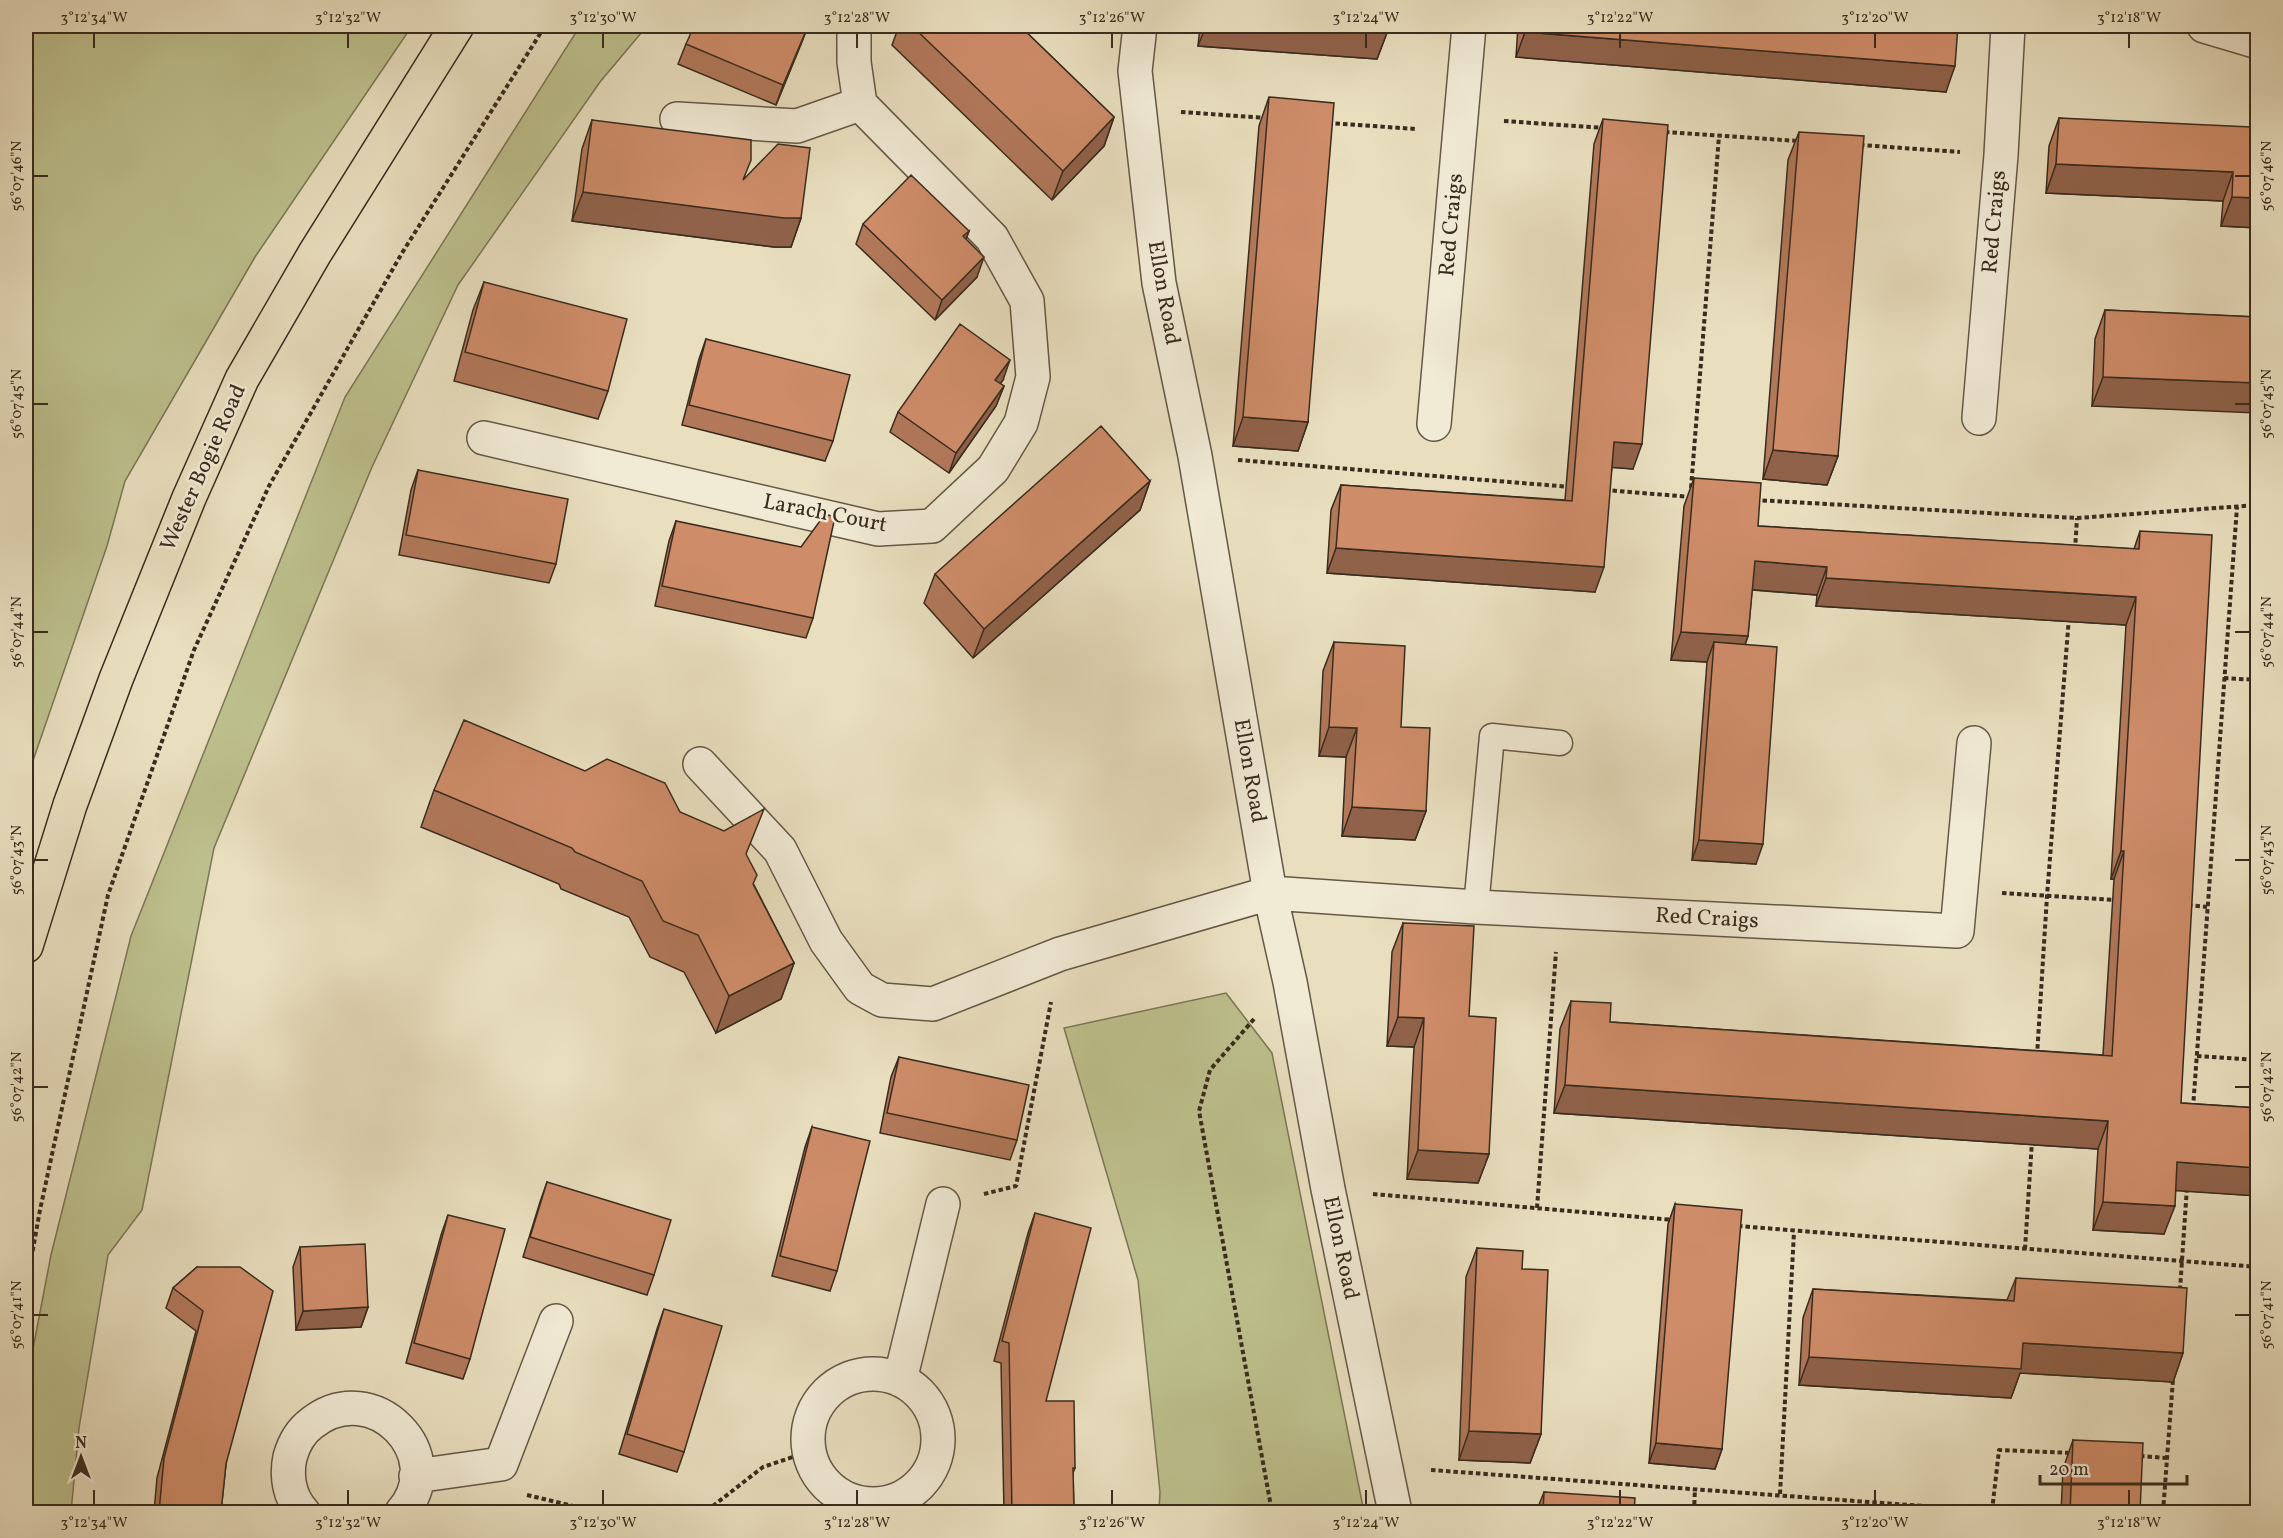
<svg xmlns="http://www.w3.org/2000/svg" width="2283" height="1538" viewBox="0 0 2283 1538" font-family="Vollkorn,serif">
	<rect width="100%" height="100%" fill="#e9dfbf"/>
	<filter id="stains"><feTurbulence type="fractalNoise" baseFrequency=".00333" numOctaves="4"/><feColorMatrix values="0 0 0 0 .2 0 0 0 0 .09 0 0 0 0 .02 0 0 0 .5 -.17"/></filter>
	<radialGradient id="worn" r=".72"><stop offset=".6" stop-color="#630" stop-opacity="0"/><stop offset="1" stop-color="#630" stop-opacity=".3"/></radialGradient>
	<!-- green -->
	<path fill="#bdc08d" stroke="#7b7656" stroke-width="1.5" d="M26 26H412L255 257 125 481 107 546 26 781Z
		M580 26H647L600 82 458 285 372 467 214 848 142 1210 108 1255 79 1428 71 1512H26V1385L51 1255 131 936 345 397Z
		M1226 993 1272 1053 1364 1512H1159L1160 1492 1138 1280 1064 1028Z"/>
	<g fill="none" stroke-linecap="round" stroke-linejoin="round">
		<defs>
			<path id="lane" d="M1476 907 1492 736 1560 743"/>
			<path id="street" d="M1140 26 1135 71 1159 283 1195 456 1270 893 1290 982 1328 1189 1395 1512
				M2204 26 2258 42
				M677 119 797 126 860 104
				M1979 418 2001 155 2008 26
				M1434 424 1469 26
				M484 438 878 529 932 526 993 469 1021 423 1033 377 1027 301 992 238 860 104 854 62V26
				M700 764 780 850 826 941 860 988 882 1000 933 1004 1060 954 1270 893 1476 907 1957 931 1974 743
				M808 1439a65 65 0 1 1 130 0a65 65 0 1 1-130 0Z
				M900 1380 943 1204
				M416 1476 501 1464 556 1321
				M303 1512C289 1497 286 1476 290 1457 294 1443 301 1431 312 1423 373 1375 451 1455 402 1512"/>
			<path id="primary" d="M26 946 70 805 116 679 189 498 242 379 315 253 457 26"/>
		</defs>
		<!-- lane casing -->
		<use href="#lane" stroke="#655846" stroke-width="27"/>
		<!-- street casing -->
		<use href="#street" stroke="#655846" stroke-width="36"/>
		<!-- primary casing -->
		<use href="#primary" stroke="#392b1e" stroke-width="36"/>
		<!-- path -->
		<path stroke="#392b1e" stroke-width="4" stroke-dasharray="4.5 3" stroke-linecap="butt" d="M1181 112 1267 118
			M1504 121 1604 128
			M1328 123 1416 129
			M1665 132 1798 141
			M1860 145 1960 152
			M1238 460 1571 487
			M1691 488 1719 136
			M1605 490 1691 497
			M1755 500 2077 518 2258 505
			M2075 550 2077 518
			M2224 678 2258 680
			M2002 893 2115 900
			M2188 905 2207 907
			M1254 1019 1210 1070 1199 1111 1272 1512
			M2037 1056 2047 896 2069 617
			M2197 1056 2258 1060
			M2193 1108 2237 507
			M984 1194 1016 1186 1051 1002
			M1373 1194 1674 1220
			M1537 1208 1556 952
			M1738 1226 2258 1267
			M2025 1249 2032 1141
			M26 1288 40 1210 108 895 194 650 269 486 402 253 545 26
			M2180 1290 2187 1187
			M2140 1456 2167 1458
			M1431 1470 1992 1511 1999 1450 2073 1453
			M1780 1494 1794 1232
			M527 1495 598 1512
			M684 1512 709 1509 763 1467 808 1452
			M1694 1512 1695 1488
			M2163 1512 2173 1379"/>
		<!-- lane -->
		<use href="#lane" stroke="#f1ead5" stroke-width="24"/>
		<!-- street -->
		<use href="#street" stroke="#f1ead5" stroke-width="33"/>
		<!-- primary -->
		<use href="#primary" stroke="#e9dfbf" stroke-width="33"/>
	</g>
	<!-- wall -->
	<path fill="#b1785a" stroke="#392b1e" stroke-width="1.5" d="M808 26 776 105 678 64 686 44Z
		M899 26H1020L1114 117 1104 146 1052 200 892 45Z
		M1200 26H1388V30L1377 59 1198 46Z
		M1518 26H1958L1946 92 1516 57Z
		M1269 97 1308 422 1298 451 1233 446 1259 126Z
		M2059 118 2250 150 2258 151V228L2221 226 2223 201 2046 193 2049 146Z
		M1603 119 1633 469 1612 467 1595 592 1327 573 1331 510 1341 485 1565 500 1594 144Z
		M592 120 744 179 801 218 791 247H774L572 221 582 149Z
		M1799 132 1838 456 1827 485 1763 479 1788 160Z
		M863 224 969 231 966 239 977 277 935 320 856 244Z
		M484 282 608 391 598 419 454 381 473 310Z
		M2105 310 2258 317 2092 406 2095 339Z
		M706 339 833 441 825 461 682 425 699 359Z
		M1003 380 1000 384 1004 386 996 406 949 473 890 432 898 412Z
		M418 470 556 564 549 583 399 555 411 490Z
		M1694 478 1758 526 2134 549 2140 531 2181 1103 2258 1108V1196L2176 1190 2164 1234 2093 1230 2098 1149 1554 1113 1560 1029 1571 1001 1610 1022 2103 1055 2114 879H2111L2126 625 1816 606 1817 595 1752 590 1748 636 1745 645 1756 864 1692 860 1707 662 1671 660 1684 506Z
		M1150 481 1140 510 973 658 924 603 935 574Z
		M676 521 813 618 806 638 655 606 669 541Z
		M1334 642 1401 727 1426 811 1415 840 1342 836 1346 757 1319 756 1323 671Z
		M434 790 680 812 754 885 794 963 781 999 716 1033 684 972 650 957 629 917 561 889 559 884 421 827Z
		M1403 923 1469 1016 1489 1154 1478 1183 1407 1179 1414 1047 1387 1046 1392 952Z
		M899 1057 1017 1140 1010 1160 880 1133 891 1077Z
		M812 1127 837 1271 830 1291 772 1276 805 1147Z
		M547 1182 654 1275 647 1295 523 1257 540 1202Z
		M1675 1204 1722 1449 1715 1469 1649 1463 1668 1224Z
		M1035 1213 1046 1401 1075 1468 1073 1473 1074 1512H1004L1001 1363 994 1361 1028 1233Z
		M448 1215 470 1359 463 1379 406 1363 441 1235Z
		M300 1247 368 1307 361 1327 296 1330 293 1267Z
		M1477 1248 1522 1269 1541 1434 1530 1463 1459 1460 1466 1277Z
		M197 1267 226 1464 221 1512H154L157 1478 196 1331 166 1308 173 1288Z
		M2016 1278 2183 1353 2173 1382 2020 1373 2011 1398 1799 1385 1803 1318 1813 1289 2007 1300Z
		M664 1309 684 1452 677 1472 619 1454 657 1329Z
		M2073 1440 2140 1512H2061L2063 1469Z
		M1544 1492 1634 1512H1536Z"/>
	<!-- shaded-wall -->
	<path fill="#90624a" stroke="#392b1e" stroke-width="1.5" d="M808 26 802 42 776 105 783 85Z
		M1206 26H1325L1388 30 1377 59 1198 46Z
		M1525 32 1955 66 1946 92 1516 57Z
		M1114 117 1104 146 1052 200 1063 171Z
		M2056 164 2233 172 2223 201 2046 193Z
		M583 192 801 218 791 247H774L572 221Z
		M2232 197 2258 198V228L2221 226Z
		M969 231 962 251 963 236Z
		M984 257 977 277 935 320 942 300Z
		M1010 360 1003 380 988 400 995 380Z
		M2103 377 2258 383V413L2092 406Z
		M1004 386 996 406 949 473 956 453Z
		M1243 417 1308 422 1298 451 1233 446Z
		M1614 442 1642 444 1633 469 1605 467Z
		M1773 450 1838 456 1827 485 1763 479Z
		M1150 481 1140 510 973 658 984 629Z
		M1336 548 1604 567 1595 592 1327 573Z
		M1755 561 1827 567 1817 595 1745 589Z
		M1826 578 2136 597 2126 625 1816 606Z
		M1681 632 1748 636 1738 664 1714 642 1707 662 1671 660Z
		M1329 727 1357 728 1346 757 1319 756Z
		M1352 807 1426 811 1415 840 1342 836Z
		M1699 840 1763 844 1756 864 1692 860Z
		M2121 851H2124L2114 879H2111Z
		M794 963 781 999 716 1033 729 996Z
		M1398 1017 1424 1018 1414 1047 1387 1046Z
		M1565 1085 2108 1121 2098 1149 1554 1113Z
		M1418 1150 1489 1154 1478 1183 1407 1179Z
		M2177 1162 2258 1168V1196L2167 1190Z
		M2103 1202 2175 1206 2164 1234 2093 1230Z
		M368 1307 361 1327 296 1330 303 1311Z
		M2023 1343 2183 1353 2173 1382 2020 1373 2011 1398 1799 1385 1809 1357Z
		M1469 1431 1541 1434 1530 1463 1459 1460Z
		M1656 1443 1722 1449 1715 1469 1649 1463Z"/>
	<!-- building -->
	<path fill="#ce8c69" stroke="#392b1e" stroke-width="1.5" d="M694 26H808L783 85 686 44Z
		M912 26H1020L1114 117 1063 171Z
		M1325 26H1388V30Z
		M1526 26H1958L1955 66 1525 32Z
		M1269 97 1334 103 1308 422 1243 417Z
		M2059 118 2251 127 2250 150 2258 151V198L2232 197 2233 172 2056 164Z
		M1603 119 1668 125 1642 444 1614 442 1604 567 1336 548 1341 485 1572 501Z
		M592 120 751 140V160L743 180 778 144 810 148 801 218H784L583 192Z
		M1799 132 1864 136 1838 456 1773 450Z
		M911 175 969 231 963 236 984 257 942 300 863 224Z
		M484 282 627 319 608 391 465 352Z
		M2105 310 2258 317V383L2103 377Z
		M960 324 1010 360 995 380 1004 386 956 453 898 412Z
		M706 339 850 375 833 441 689 405Z
		M1101 426 1150 481 984 629 935 574Z
		M418 470 568 499 556 564 406 535Z
		M1694 478 1761 483 1758 526 2139 549 2140 531 2212 535 2181 1103 2258 1108V1168L2177 1162 2175 1206 2103 1202 2108 1121 1565 1085 1571 1001 1611 1003 1610 1022 2112 1056 2124 851H2121L2136 597 1826 578 1827 567 1755 561 1748 636 1681 632Z
		M825 514 835 517 813 618 662 586 676 521 801 547Z
		M1334 642 1405 646 1401 727 1430 728 1426 811 1352 807 1357 728 1329 727Z
		M1714 642 1777 647 1763 844 1699 840Z
		M464 720 585 771 607 759 665 783 680 812 724 831 764 809 746 854 757 875 753 884 794 963 729 996 698 935 663 921 642 881 575 852 572 848 434 790Z
		M1403 923 1474 926 1469 1016 1496 1018 1489 1154 1418 1150 1424 1018 1398 1017Z
		M899 1057 1029 1085 1017 1140 887 1113Z
		M812 1127 870 1141 837 1271 780 1256Z
		M547 1182 671 1220 654 1275 530 1237Z
		M1675 1204 1742 1210 1722 1449 1656 1443Z
		M1035 1213 1091 1228 1046 1401H1074L1075 1468H1073L1074 1512H1012L1009 1343 1002 1341Z
		M448 1215 505 1229 470 1359 414 1343Z
		M365 1244 368 1307 303 1311 300 1247Z
		M1477 1248 1523 1251 1522 1269 1548 1270 1541 1434 1469 1431Z
		M197 1267H240L273 1291 226 1464 221 1512H159L164 1458 203 1311 173 1288Z
		M2016 1278 2187 1288 2183 1353 2023 1343 2021 1369 1809 1357 1813 1289 2014 1301Z
		M664 1309 722 1326 684 1452 627 1434Z
		M2073 1440 2143 1443 2140 1512H2070Z
		M1544 1492 1635 1498 1634 1512H1543Z"/>
	<!-- ticks -->
	<path fill="none" stroke="#392b1e" stroke-width="2" d="M94 33V48M348 33V48M603 33V48M857 33V48M1112 33V48M1366 33V48M1620 33V48M1875 33V48M2129 33V48M33 176H48M2235 176H2250M33 404H48M2235 404H2250M33 632H48M2235 632H2250M33 860H48M2235 860H2250M33 1087H48M2235 1087H2250M33 1315H48M2235 1315H2250M94 1490V1505M348 1490V1505M603 1490V1505M857 1490V1505M1112 1490V1505M1366 1490V1505M1620 1490V1505M1875 1490V1505M2129 1490V1505"/>
	<g text-anchor="middle" dominant-baseline="central" stroke-width="5" stroke-linejoin="round" paint-order="stroke">
		<!-- street labels -->
		<g font-size="22" fill="#392b1e" stroke="#f1ead5">
			<text transform="translate(1995 222) rotate(-85)">Red Craigs</text>
			<text transform="translate(1452 225) rotate(-85)">Red Craigs</text>
			<text transform="translate(1163 293) rotate(80)">Ellon Road</text>
			<text transform="translate(204 468) rotate(-66)">Wester Bogie Road</text>
			<text transform="translate(825 514) rotate(11)">Larach Court</text>
			<text transform="translate(1249 771) rotate(80)">Ellon Road</text>
			<text transform="translate(1707 919) rotate(3)">Red Craigs</text>
			<text transform="translate(1340 1248) rotate(78)">Ellon Road</text>
		</g>
	</g>
	<!-- margin -->
	<rect width="2283" height="1538" fill="none" stroke="#e9dfbf" stroke-width="66"/>
	<!-- north arrow -->
	<g transform="translate(81 1457)" stroke="#f1ead5" stroke-width="4.5" paint-order="stroke">
	<path d="M0-4.5L10 22L0 15L-10 22Z" fill="#392b1e"/>
	<text y="-9" font-size="16" font-weight="bold" text-anchor="middle" fill="#392b1e">N</text>
	</g>
	<!-- scale -->
	<path d="M2040 1475v9h147v-9" fill="none" stroke="#392b1e" stroke-width="3"/>
	<text x="2049" y="1475" font-size="18" fill="#392b1e" stroke="#f1ead5" stroke-width="4.5" paint-order="stroke">20 m</text>
	<rect x="33" y="33" width="2217" height="1472" fill="none" stroke="#392b1e" stroke-width="2"/>
	<g font-size="15" text-anchor="middle" fill="#392b1e">
		<text x="94" y="22">3°12'34"W</text>
		<text x="348" y="22">3°12'32"W</text>
		<text x="603" y="22">3°12'30"W</text>
		<text x="857" y="22">3°12'28"W</text>
		<text x="1112" y="22">3°12'26"W</text>
		<text x="1366" y="22">3°12'24"W</text>
		<text x="1620" y="22">3°12'22"W</text>
		<text x="1875" y="22">3°12'20"W</text>
		<text x="2129" y="22">3°12'18"W</text>
		<text transform="translate(16 176) rotate(-90)" y="5">56°07'46"N</text>
		<text transform="translate(2266 176) rotate(-90)" y="5">56°07'46"N</text>
		<text transform="translate(16 404) rotate(-90)" y="5">56°07'45"N</text>
		<text transform="translate(2266 404) rotate(-90)" y="5">56°07'45"N</text>
		<text transform="translate(16 632) rotate(-90)" y="5">56°07'44"N</text>
		<text transform="translate(2266 632) rotate(-90)" y="5">56°07'44"N</text>
		<text transform="translate(16 860) rotate(-90)" y="5">56°07'43"N</text>
		<text transform="translate(2266 860) rotate(-90)" y="5">56°07'43"N</text>
		<text transform="translate(16 1087) rotate(-90)" y="5">56°07'42"N</text>
		<text transform="translate(2266 1087) rotate(-90)" y="5">56°07'42"N</text>
		<text transform="translate(16 1315) rotate(-90)" y="5">56°07'41"N</text>
		<text transform="translate(2266 1315) rotate(-90)" y="5">56°07'41"N</text>
		<text x="94" y="1527">3°12'34"W</text>
		<text x="348" y="1527">3°12'32"W</text>
		<text x="603" y="1527">3°12'30"W</text>
		<text x="857" y="1527">3°12'28"W</text>
		<text x="1112" y="1527">3°12'26"W</text>
		<text x="1366" y="1527">3°12'24"W</text>
		<text x="1620" y="1527">3°12'22"W</text>
		<text x="1875" y="1527">3°12'20"W</text>
		<text x="2129" y="1527">3°12'18"W</text>
	</g>
	<rect width="100%" height="100%" filter="url(#stains)"/>
	<rect width="100%" height="100%" fill="url(#worn)"/>
</svg>
